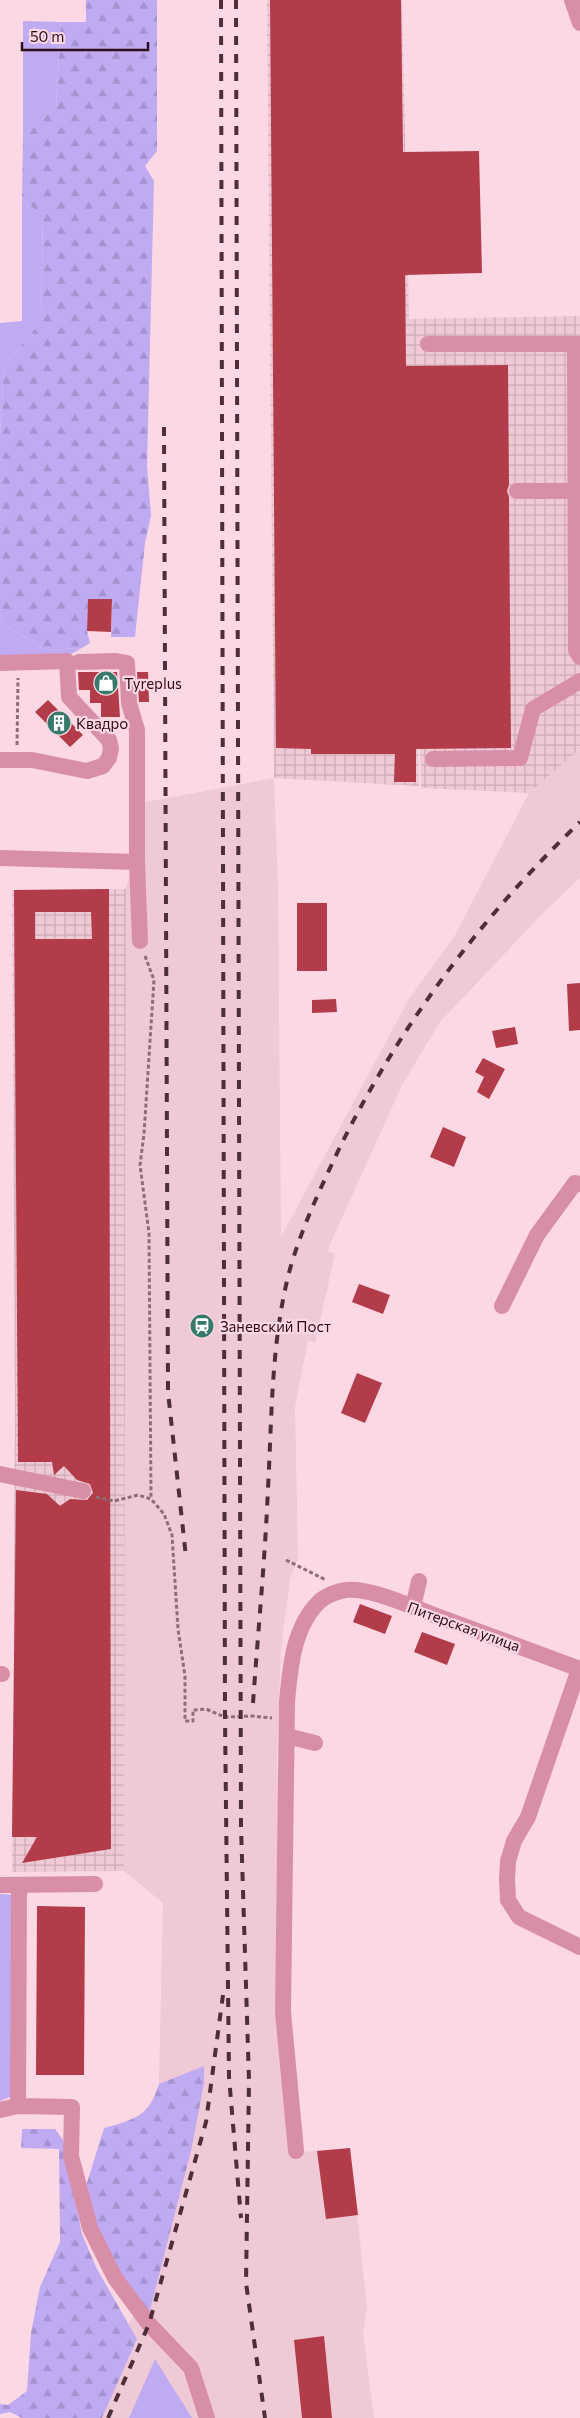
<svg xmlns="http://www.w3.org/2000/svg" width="580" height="2418" viewBox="0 0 580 2418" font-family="Commissioner,sans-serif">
	<defs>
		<pattern id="industrial-grid" width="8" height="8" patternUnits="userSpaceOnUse" patternTransform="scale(1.25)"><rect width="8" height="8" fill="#efc9d5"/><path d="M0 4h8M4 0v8" fill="none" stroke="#cdabb6"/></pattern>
		<pattern id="forest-firs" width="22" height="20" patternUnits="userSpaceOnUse" patternTransform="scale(1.25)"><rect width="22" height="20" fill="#c0abf3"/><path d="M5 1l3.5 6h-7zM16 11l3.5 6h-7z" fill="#a592d0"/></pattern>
	</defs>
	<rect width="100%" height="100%" fill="#fbd8e3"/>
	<!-- built -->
	<path fill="#efc9d5" d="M580 749V878L543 913 440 1022 402 1085 327 1251 335 1254 315 1343 308 1340 295 1407 298 1558 290 1579 281 1649 277 1754 280 1896 291 2153 350 2148 367 2307 363 2334 374 2418H84L139 2303 155 2096 159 2084 163 1903 124 1871 126 889 146 802 274 778 278 891 281 1237 409 999 454 937 529 793Z"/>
	<!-- industrial -->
	<path fill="url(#industrial-grid)" d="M267 0H402L409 319 580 316V749L529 793 421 788 413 463 419 786 274 778Z
		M126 889 124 1871 12 1872 15 1410 12 890Z"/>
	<!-- green -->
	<path fill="#c0abf3" d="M23 21 61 22 56 107 23 137Z
		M22 200 43 215 41 322 4 365 0 435V323L22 321Z
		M0 615 3 624 45 650 82 648 67 656 0 658Z
		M0 1894 14 1895 15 2095 0 2101Z
		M155 2359 192 2418H129Z"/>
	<!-- forest -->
	<path fill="url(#forest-firs)" d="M86 0H157V151L145 166 154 181 147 466 151 516 145 543 135 637H111L112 600 88 599 87 631 90 643 82 648 45 650 3 624 0 615V435L4 365 41 322 43 215 22 200 23 137 56 107 61 22H86Z
		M204 2066V2083L191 2151 149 2314 118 2277 93 2225 85 2189 104 2128C135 2119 149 2117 159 2084Z
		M22 2129H55L63 2140 82 2234 97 2269 137 2339 102 2418H22L10 2412 0 2414V2404L8 2405 27 2391 31 2333 40 2287 60 2242 59 2149 21 2148Z"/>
	<!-- building -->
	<path fill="#b33c4a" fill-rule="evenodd" d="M270 0H401L403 152 479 151 482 273 405 275 406 366 508 365 509 485 507 491 509 497 511 748 416 749V782H394L395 754H311V749L276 748Z
		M88 599H112L111 632 87 631Z
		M78 672H117L120 717H101V703H90V690H79Z
		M137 672H148L149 702H139Z
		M48 700 83 735 70 747 35 712Z
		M109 889 111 1849 22 1863 37 1837H12L16 1490 47 1494 60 1506 70 1499 87 1500 93 1493 90 1484 77 1480 64 1466 54 1475 52 1462H18L14 890ZM35 912H91L92 939H35Z
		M297 903H327V971H297Z
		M580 983V1030L569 1031 567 984Z
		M336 999 337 1012 312 1013V1000Z
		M515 1027 518 1044 496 1048 492 1031Z
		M483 1058 505 1069 489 1099 477 1092 484 1077 475 1072Z
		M443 1127 466 1137 454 1167 430 1157Z
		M359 1284 390 1295 383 1314 352 1302Z
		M357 1373 382 1383 365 1423 341 1413Z
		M360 1604 392 1616 385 1634 353 1622Z
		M422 1632 455 1644 447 1665 414 1652Z
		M37 1906 85 1907 84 2075H36Z
		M350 2148 358 2215 326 2219 317 2151Z
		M324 2336 332 2418H302L294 2340Z"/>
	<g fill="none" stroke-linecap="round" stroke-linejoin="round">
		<!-- path -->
		<path stroke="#8d6d78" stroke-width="3" stroke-dasharray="4 2.5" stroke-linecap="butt" d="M17 745 18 678
			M145 956 154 980 144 1134 140 1165 149 1233 151 1499
			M96 1497 114 1501 138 1495 151 1499 164 1514 172 1535 178 1629 185 1676V1721H193V1710L206 1709 225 1717 252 1716 272 1718
			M286 1560 326 1580"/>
		<!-- minor -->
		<path stroke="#d98ea8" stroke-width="16" d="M572 0 580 23
			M428 344H580
			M575 344 576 650 580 657
			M517 491H576
			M79 662 116 661 127 663 129 703 137 730V862L140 941
			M0 663 67 661 69 697 109 740 111 749 109 758 103 766 87 771 32 760H0
			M433 759 520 758 533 709 580 681
			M0 858 137 862
			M502 1306 537 1235 575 1183 580 1184
			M0 1474 83 1491
			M413 1607 419 1581
			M579 1669 528 1817 514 1841 508 1861 507 1879 508 1900 519 1917 580 1947
			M0 1674H2
			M287 1736 315 1743
			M0 1885 95 1884
			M18 2106 19 1885
			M0 2110 18 2106 72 2107 71 2156 90 2228 115 2278 149 2324 191 2368 207 2418
			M296 2151 283 2012 287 1702C290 1669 293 1627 319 1602 325 1596 337 1591 346 1590 372 1588 409 1606 434 1615 482 1633 531 1651 580 1669"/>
		<!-- rail -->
		<path stroke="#4d2e3a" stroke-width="4" stroke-dasharray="9 9" stroke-linecap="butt" d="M221 0 225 1717 229 2077 241 2218
			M236 0 241 1827 249 2081 246 2283 265 2418
			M164 427 168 1392 186 1557
			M253 1703C258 1632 265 1560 268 1488 272 1416 271 1340 290 1269 302 1227 321 1187 340 1147 400 1025 482 916 580 822
			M108 2418 149 2324 206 2122 223 1995"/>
	</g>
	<!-- icons -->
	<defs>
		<symbol id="shop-disc" viewBox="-11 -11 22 22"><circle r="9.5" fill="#377a6b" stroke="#fbd8e3"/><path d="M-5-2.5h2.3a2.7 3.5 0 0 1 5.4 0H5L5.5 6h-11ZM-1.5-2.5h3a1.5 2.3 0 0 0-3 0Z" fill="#fff"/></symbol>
		<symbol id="building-disc" viewBox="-11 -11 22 22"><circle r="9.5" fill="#377a6b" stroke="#fbd8e3"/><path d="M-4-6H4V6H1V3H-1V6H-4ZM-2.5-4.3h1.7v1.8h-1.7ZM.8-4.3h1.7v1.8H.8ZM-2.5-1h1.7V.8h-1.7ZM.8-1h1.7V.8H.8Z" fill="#fff"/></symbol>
		<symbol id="station-disc" viewBox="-11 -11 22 22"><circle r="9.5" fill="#377a6b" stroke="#fbd8e3"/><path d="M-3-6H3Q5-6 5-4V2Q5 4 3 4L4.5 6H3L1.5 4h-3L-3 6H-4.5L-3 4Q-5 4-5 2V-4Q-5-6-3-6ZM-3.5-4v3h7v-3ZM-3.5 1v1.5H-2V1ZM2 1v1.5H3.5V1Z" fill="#fff"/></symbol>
	</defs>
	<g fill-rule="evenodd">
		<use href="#shop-disc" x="92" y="669" width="28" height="28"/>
		<use href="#building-disc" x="45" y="709" width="28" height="28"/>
		<use href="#station-disc" x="188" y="1312" width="28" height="28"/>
	</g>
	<g text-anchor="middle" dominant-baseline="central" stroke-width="4.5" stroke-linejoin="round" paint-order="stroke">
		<!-- poi labels -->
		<g font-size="15" fill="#2c0e1a" stroke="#fbd8e3" text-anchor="start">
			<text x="124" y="683">Tyreplus</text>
			<text x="76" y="723">Квадро</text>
			<text x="220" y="1326">Заневский Пост</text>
		</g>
		<!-- street labels -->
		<g font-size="15" fill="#2c0e1a" stroke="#fbd8e3">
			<text transform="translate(464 1626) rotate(20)">Питерская улица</text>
		</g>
	</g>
	<!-- scale -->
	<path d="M22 42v8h126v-8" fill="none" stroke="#2c0e1a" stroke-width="2.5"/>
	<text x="30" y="42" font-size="15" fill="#2c0e1a" stroke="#fbd8e3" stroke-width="4" paint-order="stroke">50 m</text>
</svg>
